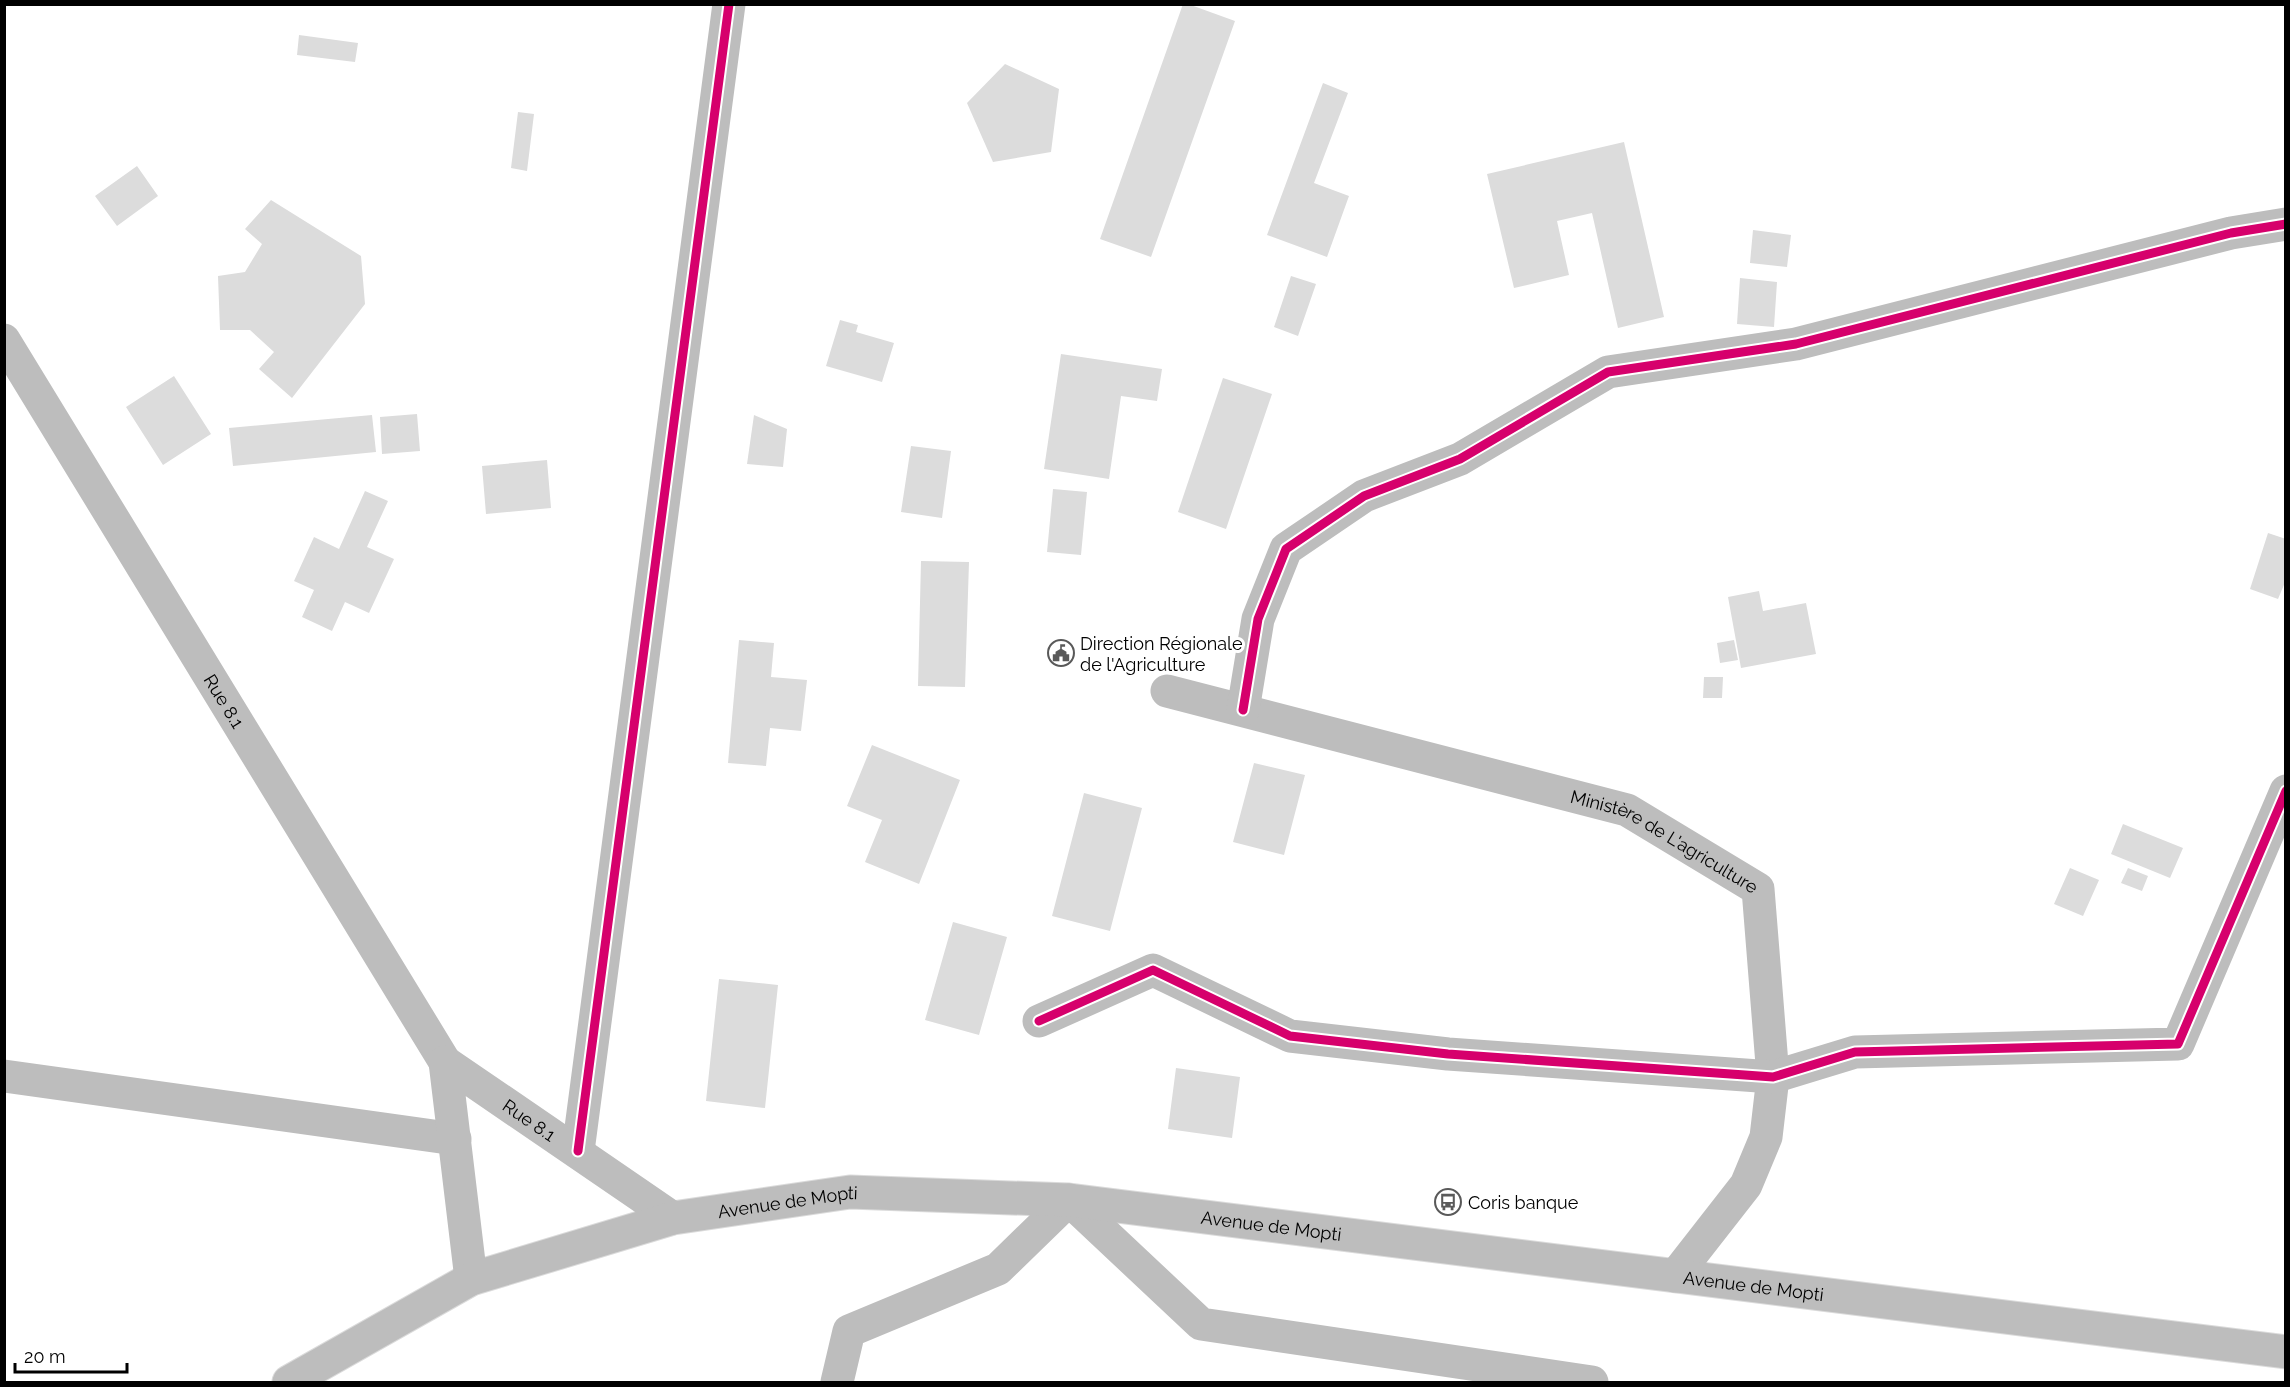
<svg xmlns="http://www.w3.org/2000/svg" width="2290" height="1387" viewBox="0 0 2290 1387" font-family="Raleway,sans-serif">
	<rect width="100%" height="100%" fill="#fff"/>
	<!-- building -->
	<path fill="#dcdcdc" d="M1183 4H1188L1235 21 1151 257 1100 239Z
		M299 35 358 43 355 62 297 55Z
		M1005 64 1059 89 1051 152 993 162 967 103Z
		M1323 83 1348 93 1314 183 1349 196 1327 257 1267 235Z
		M518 112 534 114 527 171 511 168Z
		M1624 142 1664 317 1618 328 1592 213 1557 221 1569 275 1514 288 1487 174Z
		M137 166 158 196 117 226 95 196Z
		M271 200 361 256 365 304 292 398 259 369 274 352 250 330H220L218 276 245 272 262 244 245 229Z
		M1753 230 1791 235 1787 267 1750 263Z
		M1291 276 1316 284 1298 336 1274 327Z
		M1740 278 1777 282 1774 327 1737 324Z
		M840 320 858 325 856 332 894 343 882 382 826 366Z
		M1061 354 1162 369 1157 401 1121 396 1109 479 1044 469Z
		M174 376 211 434 163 465 126 407Z
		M1223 378 1272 394 1226 529 1178 512Z
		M417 414 420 451 382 454 380 417Z
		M372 415 376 452 233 466 229 428Z
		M754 415 787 429 783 467 747 464Z
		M911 446 951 451 942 518 901 512Z
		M547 460 551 508 486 514 482 466Z
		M1053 489 1087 492 1081 555 1047 552Z
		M365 491 388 501 367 547 394 559 369 613 345 602 332 631 302 617 314 590 294 581 314 537 339 549Z
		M2268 533 2286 539V580L2278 599 2250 589Z
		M921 561 969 562 965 687 918 686Z
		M1759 591 1763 611 1806 603 1816 654 1741 668 1728 597Z
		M739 640 774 643 771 677 807 680 801 731 770 728 766 766 728 763Z
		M1734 640 1738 660 1720 663 1717 643Z
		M1704 677H1723L1722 698H1703Z
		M872 745 960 780 919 884 865 862 882 820 847 806Z
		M1254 763 1305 775 1284 855 1233 842Z
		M1084 793 1142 808 1110 931 1052 916Z
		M2123 824 2183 848 2170 878 2111 854Z
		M2070 868 2099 880 2083 916 2054 904Z
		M2128 868 2148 876 2142 891 2121 883Z
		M953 922 1007 937 979 1035 925 1020Z
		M719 979 778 985 765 1108 706 1101Z
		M1176 1068 1240 1077 1232 1138 1168 1129Z"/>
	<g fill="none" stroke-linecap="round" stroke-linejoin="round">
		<defs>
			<g id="major">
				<path id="s4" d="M289 1382 471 1279 673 1218 850 1192 1069 1200 2286 1352"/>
			</g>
		</defs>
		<!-- major casing -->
		<use href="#major" stroke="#dbdbdb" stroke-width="35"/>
		<!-- minor -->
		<g stroke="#bdbdbd" stroke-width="33">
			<path id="s1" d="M4 340 445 1062"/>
			<path id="s2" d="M1167 691 1627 810 1758 889 1773 1077 1766 1137 1746 1185 1675 1276"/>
			<path d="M1243 710 1258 619 1286 549 1364 496 1460 459 1608 372 1796 344 2231 233 2286 224"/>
			<path d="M1039 1021 1153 970 1290 1036 1448 1054 1773 1077 1855 1052 2178 1044 2286 791"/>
			<path d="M4 1076 455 1139"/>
			<path d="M578 1151 729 4"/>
			<path id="s3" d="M471 1279 445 1062 673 1218"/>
			<path d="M837 1382 849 1331 998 1269 1069 1200 1201 1324 1592 1382"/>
		</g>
		<!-- major -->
		<use href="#major" stroke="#bdbdbd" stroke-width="33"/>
		<defs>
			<path id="cycleway" d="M1243 710 1258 619 1286 549 1364 496 1460 459 1608 372 1796 344 2231 233 2286 224
				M1039 1021 1153 970 1290 1036 1448 1054 1773 1077 1855 1052 2178 1044 2286 791
				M578 1151 729 4"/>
		</defs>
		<!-- cycleway casing -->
		<use href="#cycleway" stroke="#fff" stroke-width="13"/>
		<!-- cycleway -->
		<use href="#cycleway" stroke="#d6006c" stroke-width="9"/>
	</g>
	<!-- icons -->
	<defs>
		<symbol id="civic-ring" viewBox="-11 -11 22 22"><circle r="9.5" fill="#fff" stroke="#595959" stroke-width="1.5"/><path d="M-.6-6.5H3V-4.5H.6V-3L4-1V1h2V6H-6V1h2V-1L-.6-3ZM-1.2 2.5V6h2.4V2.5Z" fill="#595959"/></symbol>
		<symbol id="bus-ring" viewBox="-11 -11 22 22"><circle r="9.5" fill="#fff" stroke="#595959" stroke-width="1.5"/><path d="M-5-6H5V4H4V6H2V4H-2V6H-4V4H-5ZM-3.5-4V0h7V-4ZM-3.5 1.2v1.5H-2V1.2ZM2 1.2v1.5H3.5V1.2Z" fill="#595959"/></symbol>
	</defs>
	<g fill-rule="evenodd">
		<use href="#civic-ring" x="1046" y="638" width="30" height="30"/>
		<use href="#bus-ring" x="1433" y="1187" width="30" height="30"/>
	</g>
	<g text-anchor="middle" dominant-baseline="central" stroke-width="6" stroke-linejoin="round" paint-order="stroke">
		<!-- poi labels -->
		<g font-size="18" fill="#000" stroke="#fff" text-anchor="start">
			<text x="1080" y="643">Direction Régionale<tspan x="1080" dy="21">de l'Agriculture</tspan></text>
			<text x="1468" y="1202">Coris banque</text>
		</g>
		<!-- street labels -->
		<g font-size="18" fill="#000" stroke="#fff">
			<text stroke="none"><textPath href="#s1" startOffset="423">Rue 8.1</textPath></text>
			<text stroke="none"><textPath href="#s2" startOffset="522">Ministère de L'agriculture</textPath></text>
			<text stroke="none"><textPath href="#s3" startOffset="321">Rue 8.1</textPath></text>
			<text stroke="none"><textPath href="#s4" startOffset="536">Avenue de Mopti</textPath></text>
			<text stroke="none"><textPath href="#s4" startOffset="1022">Avenue de Mopti</textPath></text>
			<text stroke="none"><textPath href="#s4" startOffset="1508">Avenue de Mopti</textPath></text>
		</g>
	</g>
	<!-- border -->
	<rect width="2290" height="1387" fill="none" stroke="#000000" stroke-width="12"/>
	<!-- scale -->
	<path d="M15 1363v9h112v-9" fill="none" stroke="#000000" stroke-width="3"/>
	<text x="24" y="1363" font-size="18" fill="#000000" stroke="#ffffff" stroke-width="4.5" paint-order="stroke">20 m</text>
</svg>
